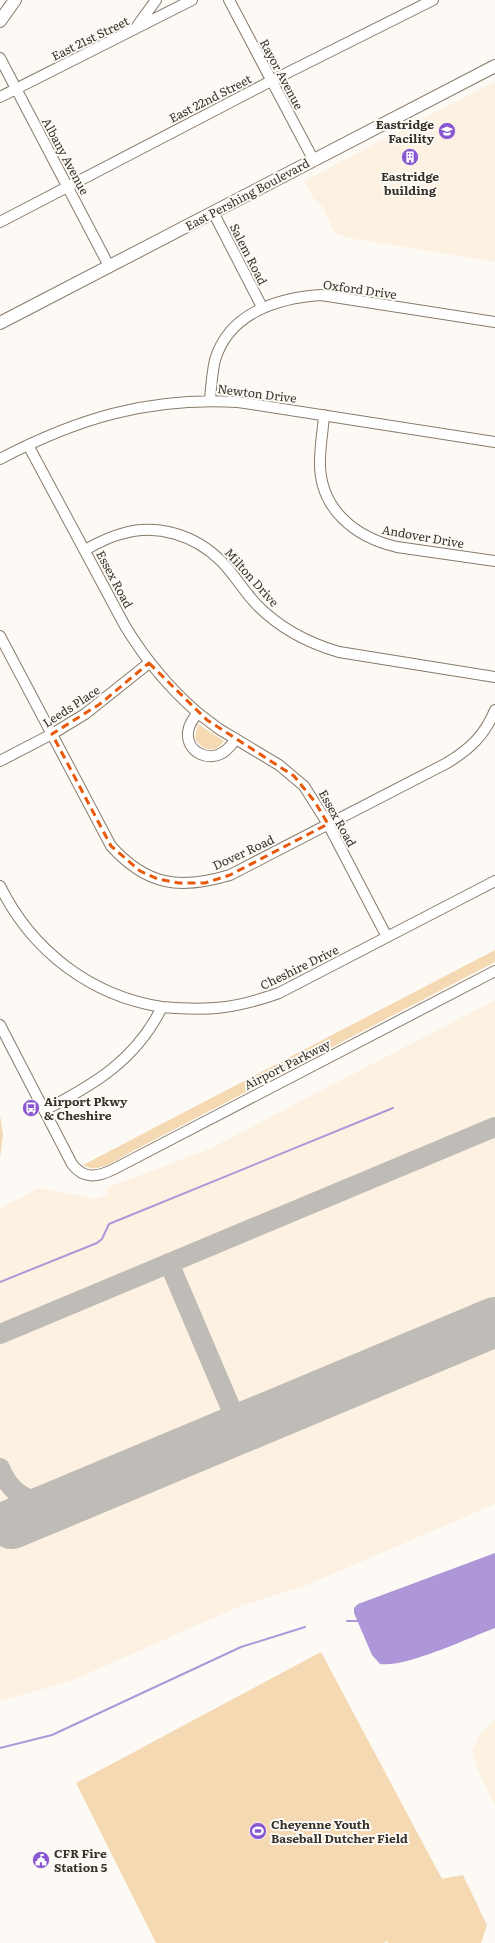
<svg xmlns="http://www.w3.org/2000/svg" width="495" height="1943" viewBox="0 0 495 1943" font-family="Literata,serif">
	<rect width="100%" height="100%" fill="#fdfaf6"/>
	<!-- built -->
	<path fill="#fdf2e2" d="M495 81V262L348 238 335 233 322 206 313 198 304 181Z
		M495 1000V1504L307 1585 238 1607 71 1681 0 1701V1208L39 1188 97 1199 108 1194 106 1188 209 1149Z
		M495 1719V1806L477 1769 472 1750 481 1733Z"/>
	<!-- green -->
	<path fill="#f4d9b3" d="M198 724 224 741C215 754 202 751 195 738Z
		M495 950V962L127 1154C114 1161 98 1174 83 1165Z
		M0 1115 3 1135 0 1158Z
		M321 1652 442 1879 463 1875 487 1925 481 1943H388L387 1941 384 1943H156L76 1783Z"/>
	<!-- water -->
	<path fill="#ad97d8" d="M495 1553V1628C468 1638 406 1668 380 1664L372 1655 354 1613V1608L358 1604Z"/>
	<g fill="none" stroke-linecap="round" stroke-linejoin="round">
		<!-- stream -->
		<path stroke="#ad97d8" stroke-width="2" d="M0 1282 97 1243 102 1239 109 1224 393 1108
			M347 1621H357
			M0 1748 52 1735 241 1647 305 1627"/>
		<!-- taxiway -->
		<path stroke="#bfbbb6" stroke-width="20" d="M169 1263 233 1413C243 1424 251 1422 263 1419
			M0 1334 495 1127
			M0 1468C15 1505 44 1506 78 1497"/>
		<!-- runway -->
		<path stroke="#bfbbb6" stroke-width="50" d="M12 1524 495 1322"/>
		<defs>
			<path id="minor" d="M229 0 313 159
				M135 29 156 0
				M0 58 109 266
				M0 97 192 0
				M213 212 262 307
				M0 222 271 81 433 0
				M210 400C211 387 212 373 215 360 229 313 277 298 321 295L495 322
				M324 415C323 430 320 446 320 461 319 508 354 537 397 547L495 561
				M28 445 125 626C145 659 168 687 198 713 193 719 189 724 188 732 186 753 210 763 225 751 229 748 233 743 236 739
				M0 459C78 418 149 397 238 402L495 442
				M85 550C96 544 108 537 121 534 157 523 195 535 221 561 235 575 244 592 258 606 281 629 308 643 339 652L495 677
				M0 636 111 846C147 886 180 890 230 875L447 763C470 749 485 735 495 710
				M198 713 219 729 279 765 304 786 328 824 387 937
				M0 761 52 734 85 714 149 663
				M0 886C32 951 91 996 162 1007
				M0 1025 72 1164C84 1180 98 1177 114 1169L495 971
				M45 1110C95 1084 136 1060 162 1007 209 1011 234 1009 279 993L495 881"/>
			<path id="major" d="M0 21 15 0
				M0 323 495 66"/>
		</defs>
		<!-- minor casing -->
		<use href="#minor" stroke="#877b6a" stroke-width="12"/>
		<!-- major casing -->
		<use href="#major" stroke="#877b6a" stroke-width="14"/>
		<!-- minor -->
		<use href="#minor" stroke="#fff" stroke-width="10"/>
		<!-- major -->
		<use href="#major" stroke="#fff" stroke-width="12"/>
	</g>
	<!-- marked area -->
	<path fill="none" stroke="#e8590c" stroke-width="3" stroke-dasharray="8 5" stroke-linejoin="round" d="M149 663 207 720 294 776 315 802 328 824 230 875 205 883H179L158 879 140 871 111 846 52 734 100 704Z"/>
	<!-- icons -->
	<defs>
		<symbol id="school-disc" viewBox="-11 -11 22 22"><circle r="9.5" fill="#8958d1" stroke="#fdfaf6"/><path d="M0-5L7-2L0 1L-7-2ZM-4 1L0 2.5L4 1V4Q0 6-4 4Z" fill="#fff"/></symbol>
		<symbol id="building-disc" viewBox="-11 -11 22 22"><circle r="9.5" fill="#8958d1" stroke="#fdfaf6"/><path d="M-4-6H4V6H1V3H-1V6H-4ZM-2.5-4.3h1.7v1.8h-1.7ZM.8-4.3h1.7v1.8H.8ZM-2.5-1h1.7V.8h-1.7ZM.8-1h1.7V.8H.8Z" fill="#fff"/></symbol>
		<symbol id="bus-disc" viewBox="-11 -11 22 22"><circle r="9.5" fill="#8958d1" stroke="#fdfaf6"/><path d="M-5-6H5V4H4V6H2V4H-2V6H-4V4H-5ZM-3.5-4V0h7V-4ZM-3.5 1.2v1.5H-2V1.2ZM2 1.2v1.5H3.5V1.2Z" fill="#fff"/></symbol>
		<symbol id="stadium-disc" viewBox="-11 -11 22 22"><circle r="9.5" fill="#8958d1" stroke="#fdfaf6"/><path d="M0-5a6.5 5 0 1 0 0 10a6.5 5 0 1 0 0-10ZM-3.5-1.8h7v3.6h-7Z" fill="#fff"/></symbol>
		<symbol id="civic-disc" viewBox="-11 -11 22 22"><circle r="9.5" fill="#8958d1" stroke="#fdfaf6"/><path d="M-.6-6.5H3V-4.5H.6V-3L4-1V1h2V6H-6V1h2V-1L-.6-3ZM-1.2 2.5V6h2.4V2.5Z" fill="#fff"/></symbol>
	</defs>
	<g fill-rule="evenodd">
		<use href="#school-disc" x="437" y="121" width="20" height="20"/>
		<use href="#building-disc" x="400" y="147" width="20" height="20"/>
		<use href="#bus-disc" x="21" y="1098" width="20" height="20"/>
		<use href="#stadium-disc" x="248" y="1821" width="20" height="20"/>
		<use href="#civic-disc" x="31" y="1850" width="20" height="20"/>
	</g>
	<g text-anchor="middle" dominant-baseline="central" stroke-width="4" stroke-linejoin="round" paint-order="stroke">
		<!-- street labels -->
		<g font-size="12" fill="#37322a" stroke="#fdfaf6">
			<text transform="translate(90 38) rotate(-26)">East 21st Street</text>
			<text transform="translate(282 74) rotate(62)">Rayor Avenue</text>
			<text transform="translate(210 98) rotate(-27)">East 22nd Street</text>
			<text transform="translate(66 156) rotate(62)">Albany Avenue</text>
			<text transform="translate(247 194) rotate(-28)">East Pershing Boulevard</text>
			<text transform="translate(249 254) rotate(63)">Salem Road</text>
			<text transform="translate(360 289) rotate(8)">Oxford Drive</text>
			<text transform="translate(257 393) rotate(7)">Newton Drive</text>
			<text transform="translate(423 536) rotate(10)">Andover Drive</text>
			<text transform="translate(252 577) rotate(48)">Milton Drive</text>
			<text transform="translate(115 579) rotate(62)">Essex Road</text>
			<text transform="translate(71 706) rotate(-33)">Leeds Place</text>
			<text transform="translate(338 818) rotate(61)">Essex Road</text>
			<text transform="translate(243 852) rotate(-25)">Dover Road</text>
			<text transform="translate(299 967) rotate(-26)">Cheshire Drive</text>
			<text transform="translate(287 1064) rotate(-27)">Airport Parkway</text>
		</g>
		<!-- poi labels -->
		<g font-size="12" font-weight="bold" fill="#37322a" stroke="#fdfaf6" text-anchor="start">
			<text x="434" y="124" text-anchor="end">Eastridge<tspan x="434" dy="14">Facility</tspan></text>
			<text x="410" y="176" text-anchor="middle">Eastridge<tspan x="410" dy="14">building</tspan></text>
			<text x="44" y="1101">Airport Pkwy<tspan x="44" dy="14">&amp; Cheshire</tspan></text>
			<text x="271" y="1824">Cheyenne Youth<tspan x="271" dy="14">Baseball Dutcher Field</tspan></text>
			<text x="54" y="1853">CFR Fire<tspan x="54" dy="14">Station 5</tspan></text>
		</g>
	</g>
</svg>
